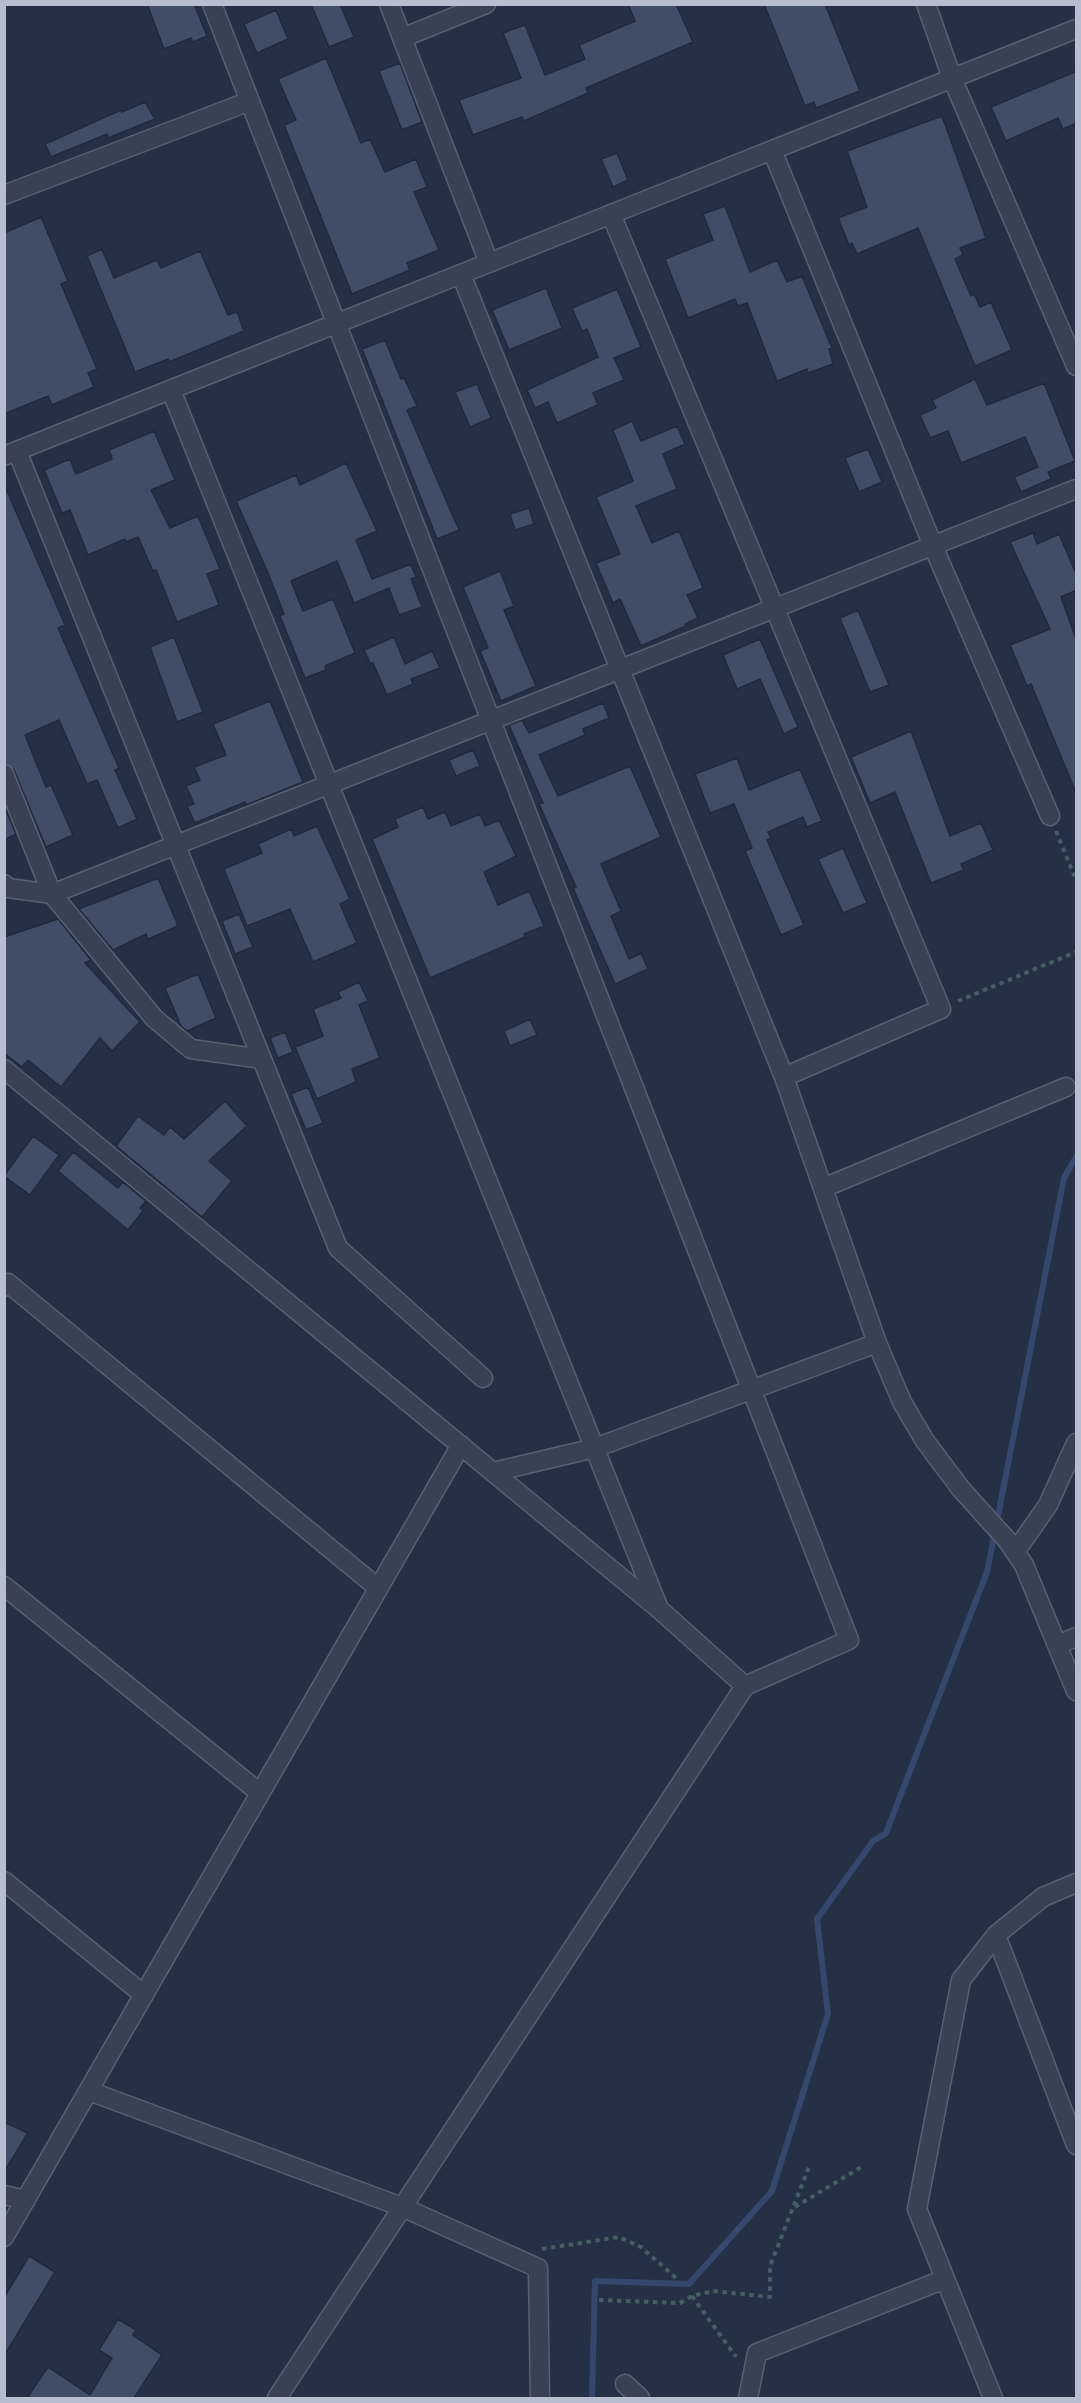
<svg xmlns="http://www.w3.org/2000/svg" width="1081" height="2403" viewBox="0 0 1081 2403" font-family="Jost,sans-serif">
	<rect width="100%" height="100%" fill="#253046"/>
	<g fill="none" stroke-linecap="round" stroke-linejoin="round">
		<!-- stream -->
		<path stroke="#35476d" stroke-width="6" d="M592 2398 595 2281 689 2284 772 2191 828 2014 817 1919 873 1841 886 1833 987 1572 1064 1178 1076 1157"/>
	</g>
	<!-- building -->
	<path fill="#414c67" stroke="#20293d" stroke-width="1.5" d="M147 4H194L207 36 193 42 191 38 164 49Z
		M311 4H340L354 37 329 47Z
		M628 4H676L693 42 586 88 588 93 524 121 522 117 473 135 459 100 521 78 503 33 525 25 545 75 585 59 579 45 635 21Z
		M764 4H825L860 91 816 108 814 102 805 106Z
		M276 10 288 39 257 53 244 24Z
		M326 58 361 143 370 139 385 172 416 159 427 187 414 192 439 250 407 263 410 270 352 294 284 125 296 120 278 79Z
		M400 63 422 122 402 130 379 71Z
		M1077 71V123L1063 129 1058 118 1006 141 991 107Z
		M145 102 155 119 108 138 107 134 51 157 45 144 121 110 122 112Z
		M942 116 986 238 960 248 963 255 955 259 971 296 974 294 980 307 991 302 1012 350 975 366 918 228 857 254 852 243 849 245 838 218 867 207 847 151Z
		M617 153 628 180 613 187 601 159Z
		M725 206 750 272 777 260 787 282 802 276 832 348 829 349 833 364 808 373 807 369 777 381 747 303 738 306 735 299 688 318 665 259 713 240 703 214Z
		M41 217 68 281 61 284 97 369 88 373 94 387 52 405 48 396 4 414V233Z
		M102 249 114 278 157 260 161 268 200 251 228 315 237 312 244 331 169 362 168 359 135 372 87 256Z
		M546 288 562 328 509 350 492 310Z
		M617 289 641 347 614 358 624 380 593 393 598 405 557 423 548 402 535 408 527 390 598 357 587 329 582 331 572 308Z
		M385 340 401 379 404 378 417 406 407 410 459 530 437 539 362 349Z
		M975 379 987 405 1044 383 1075 461 1048 472 1051 479 1021 492 1014 477 1038 467 1025 437 961 463 948 431 930 438 920 415 936 408 932 400Z
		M477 384 491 418 470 427 455 392Z
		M632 421 641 441 677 426 685 444 663 454 677 489 636 506 652 543 679 531 703 588 687 595 698 618 685 624 686 626 641 646 620 599 613 603 596 563 620 554 596 497 633 481 613 430Z
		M154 431 175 480 151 490 170 528 198 516 220 569 207 574 219 605 177 622 156 570 153 571 138 537 126 542 125 539 88 555 70 510 62 513 44 470 70 459 76 474 112 459 109 450Z
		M868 449 882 482 859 492 845 458Z
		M346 463 377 531 356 540 372 579 411 564 416 577 411 579 422 607 399 615 389 588 354 603 337 561 291 581 303 611 333 599 355 653 325 666 326 670 305 678 280 616 284 614 268 573 236 501 296 475 300 485Z
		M4 484 65 625 58 628 119 768 115 770 137 819 118 828 97 780 87 784 59 720 25 735 46 787 51 785 73 835 46 847 14 770 4 763Z
		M529 508 534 524 515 530 510 514Z
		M1033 533 1037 544 1059 534 1077 576V590L1061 597 1077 642 1076 793 1031 684 1027 686 1010 645 1050 629 1010 542Z
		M500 571 514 606 504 610 536 686 501 701 480 651 488 648 463 587Z
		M858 610 889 685 870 692 840 618Z
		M174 637 203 712 177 722 150 647Z
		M394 637 405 664 432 651 440 668 411 679 413 684 387 695 373 663H370L364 650Z
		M760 639 798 727 784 734 760 679 737 689 723 655Z
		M270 701 303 782 246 805 245 802 195 823 187 806 194 804 186 786 200 780 194 767 226 755 213 724Z
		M603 703 609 718 583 729 585 735 539 755 558 796 630 766 661 837 601 864 621 911 611 916 629 959 641 953 648 969 615 984 573 888 576 887 539 804 543 803 509 725 522 720 529 733Z
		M911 731 950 836 981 823 993 850 961 864 964 870 931 883 895 792 870 803 851 757Z
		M473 750 480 766 456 776 449 760Z
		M737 758 749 790 800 769 822 821 807 827 803 817 768 832 771 838 767 840 804 925 781 935 745 851 752 848 734 804 710 813 695 774Z
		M4 806 16 834 4 840Z
		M423 807 428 819 445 812 451 826 480 814 485 826 499 820 516 856 484 872 498 905 529 891 544 926 524 934 525 937 430 978 372 839 398 827 395 819Z
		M317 826 350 899 340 904 357 943 313 962 290 909 247 926 224 869 262 853 258 844 291 829 294 836Z
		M843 848 867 903 843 913 818 859Z
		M158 878 178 926 148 939 146 934 113 950 79 909Z
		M239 914 253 947 235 954 222 921Z
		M58 919 91 960 85 963 140 1022 112 1051 100 1038 61 1087 28 1060 22 1067 4 1053V937Z
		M198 974 216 1018 187 1031 181 1026 165 988Z
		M359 982 368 1001 359 1005 380 1058 352 1069 356 1082 317 1099 295 1047 323 1036 313 1009 341 998 338 992Z
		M530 1019 537 1035 510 1046 504 1031Z
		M285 1032 293 1052 278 1058 270 1038Z
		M308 1087 323 1123 306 1130 291 1094Z
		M225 1101 247 1126 209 1161 232 1181 202 1217 116 1146 138 1116 164 1135 170 1127 184 1139Z
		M33 1136 59 1155 30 1195 4 1176Z
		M73 1152 118 1188 123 1182 146 1201 140 1208 143 1211 128 1230 58 1171Z
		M4 2122 28 2133 4 2172Z
		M29 2256 55 2272 4 2356V2298Z
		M118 2319 136 2330 133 2335 162 2355 134 2398H27L48 2367 90 2395 112 2358 99 2350Z"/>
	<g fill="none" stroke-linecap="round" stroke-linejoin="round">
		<defs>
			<path id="street" d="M212 4 849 1640 745 1686 277 2398
				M389 4 489 263
				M926 4 952 78 1076 366
				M402 38 486 4
				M772 150 933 546 1050 816
				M4 195 250 101
				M611 214 941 1009 784 1077
				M461 274 784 1077 877 1343 902 1402 925 1441 961 1489 1007 1540 1024 1565 1076 1691
				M171 390 659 1609
				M17 451 338 1248 483 1378
				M4 456 1076 29
				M4 774 52 894 1076 489
				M4 884 8 888 52 894 154 1018 191 1049 262 1059
				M4 1069 659 1609 745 1686
				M823 1188 1066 1087
				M4 1287 8 1283 378 1588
				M493 1472 595 1448 877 1343
				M1015 1552 1048 1505 1076 1443
				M4 1586 260 1793
				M1058 1645 1076 1637
				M4 1881 144 1995
				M996 1935 1076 2145
				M89 2091 402 2207 538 2268 540 2398
				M4 2195 26 2200
				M4 2237 461 1445
				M625 2384 640 2398
				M748 2398 757 2353 945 2279
				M993 2398 917 2209 961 1980 996 1935 1043 1897 1076 1883"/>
		</defs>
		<!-- street casing -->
		<use href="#street" stroke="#586073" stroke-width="21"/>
		<!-- path -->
		<path stroke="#455d63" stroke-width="4" stroke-dasharray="4.5 4.5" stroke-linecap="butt" d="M1056 831 1076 880
			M958 1001 1076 952
			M795 2207 863 2166
			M542 2249 619 2237 641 2247 676 2278
			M692 2296 736 2357
			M599 2300 680 2303 692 2296 713 2291 770 2297V2266L809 2167"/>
		<!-- street -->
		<use href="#street" stroke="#394255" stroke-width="18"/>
	</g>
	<!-- border -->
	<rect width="1081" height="2403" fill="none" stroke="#b7becf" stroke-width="12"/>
</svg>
